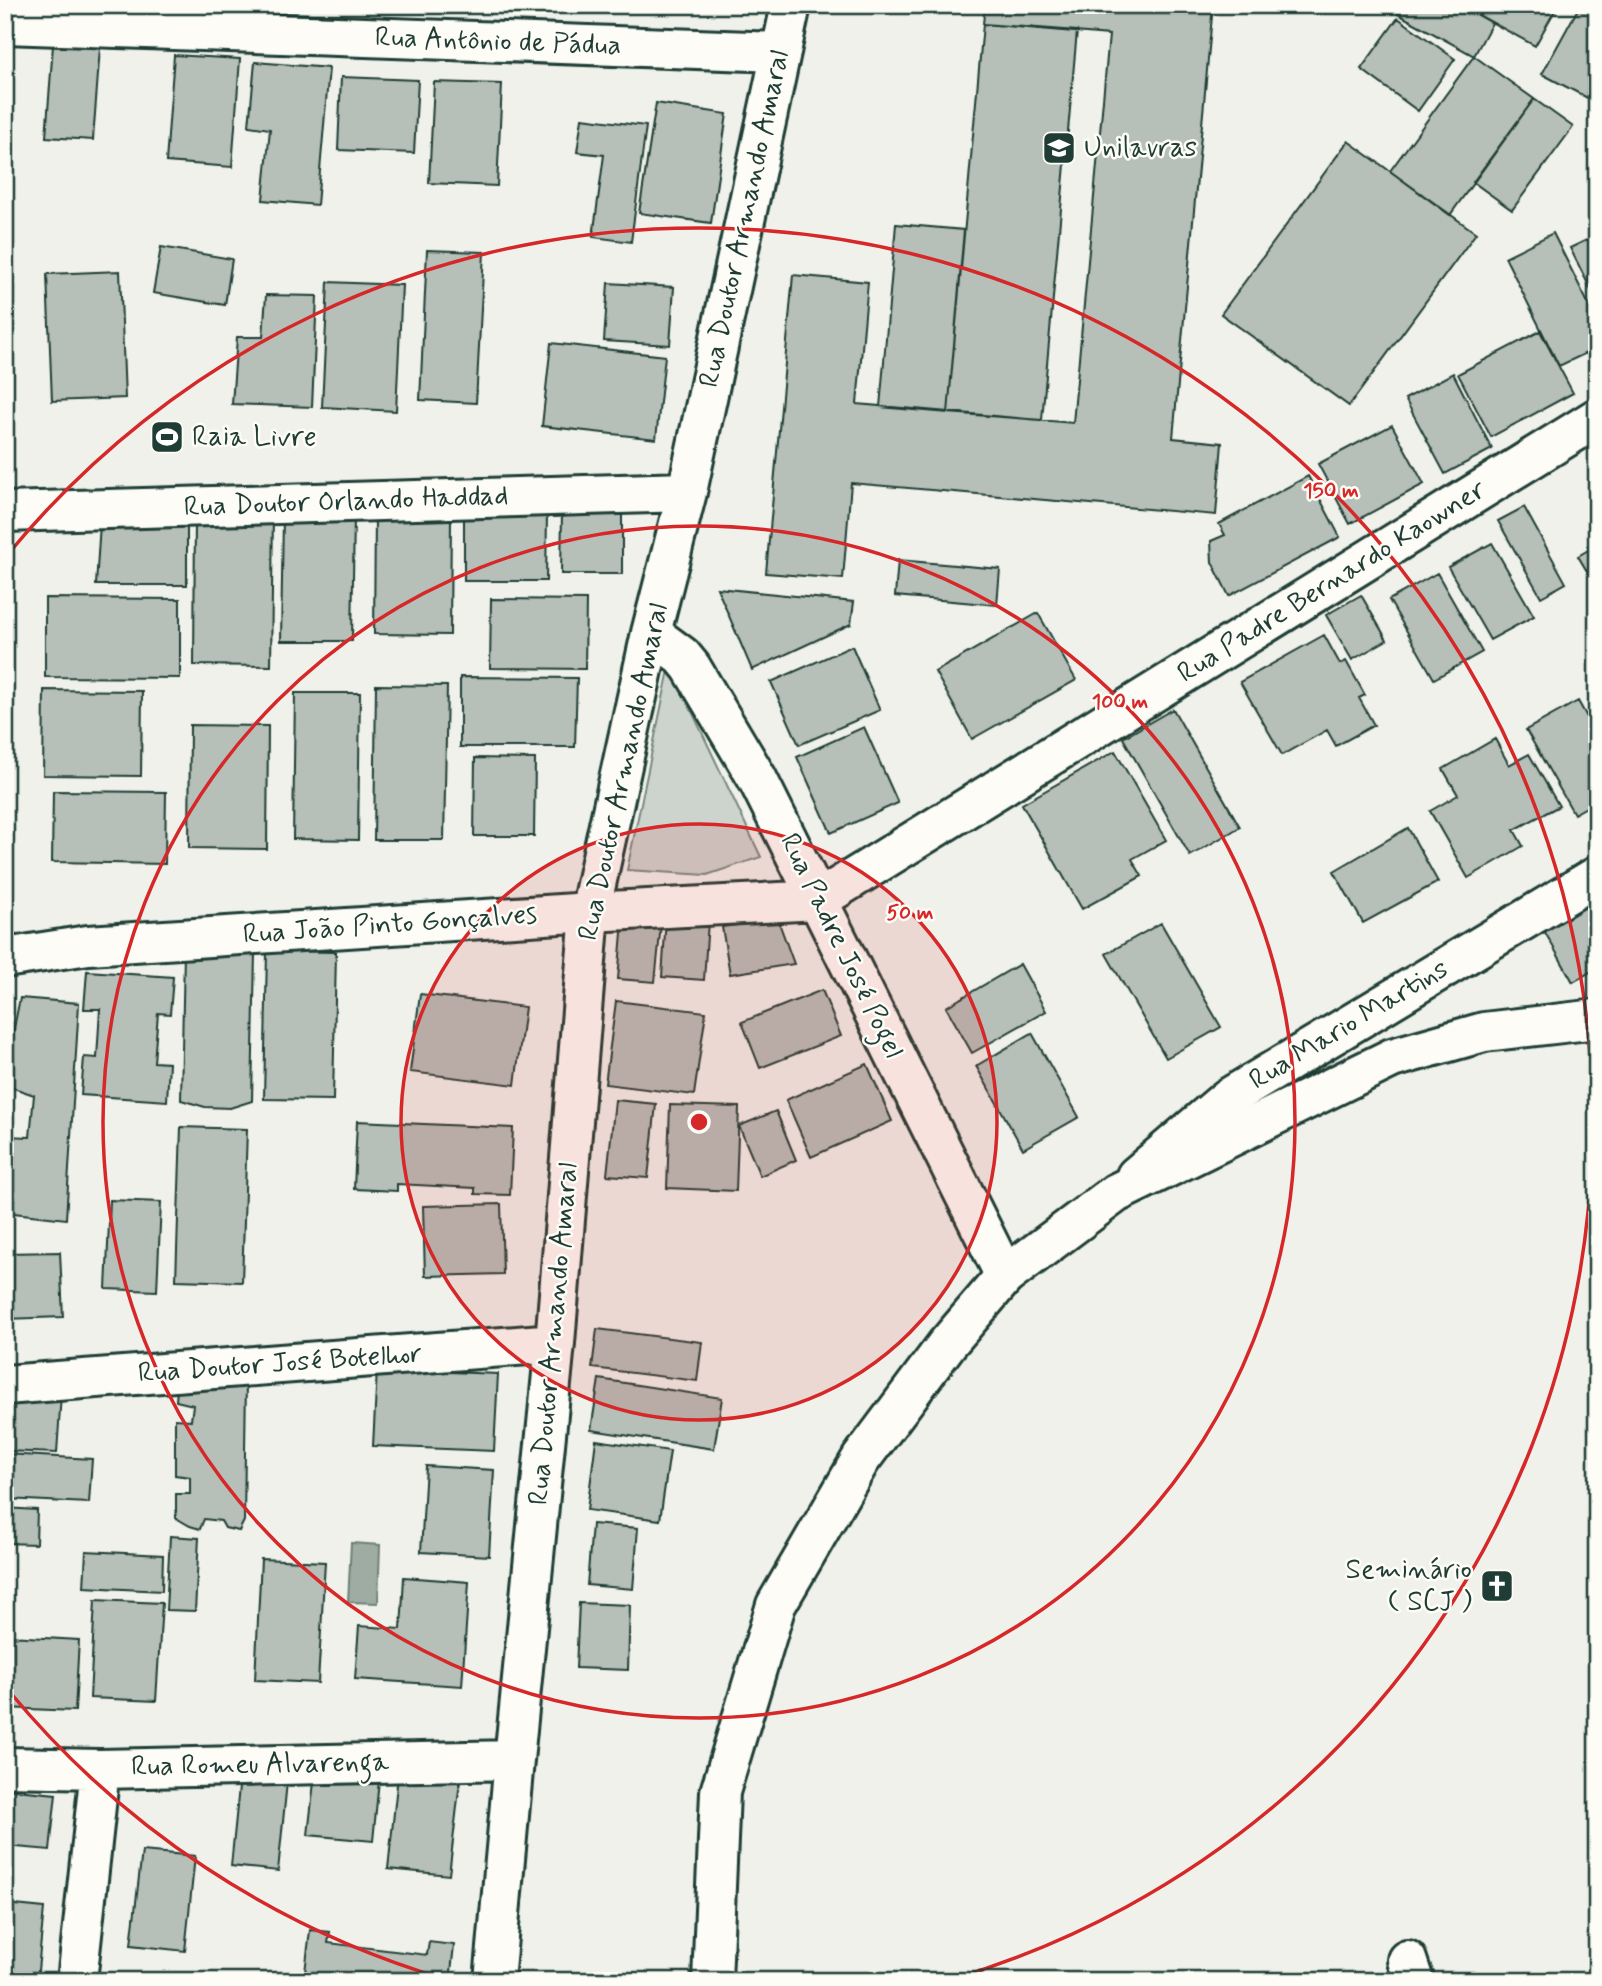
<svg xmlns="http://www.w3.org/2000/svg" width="1602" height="1986" viewBox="0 0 1602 1986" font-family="Mynerve,sans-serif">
	<rect width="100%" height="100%" fill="#f0f1eb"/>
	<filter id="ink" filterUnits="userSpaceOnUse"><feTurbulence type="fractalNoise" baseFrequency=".0143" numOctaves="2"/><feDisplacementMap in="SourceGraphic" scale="14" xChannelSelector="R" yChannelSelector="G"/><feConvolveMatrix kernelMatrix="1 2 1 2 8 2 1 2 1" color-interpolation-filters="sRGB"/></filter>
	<g filter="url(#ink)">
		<!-- green -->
		<path fill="#cdd3cd" stroke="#768880" stroke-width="2" d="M670 665 761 857 707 875 627 870Z"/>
		<!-- water -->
		<path fill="#9faca4" stroke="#6c8077" stroke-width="2" d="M351 1543 380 1545 378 1603 348 1602Z"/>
		<!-- building -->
		<path fill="#b6bfb8" stroke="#1f3d34" stroke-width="2" d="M985 5H1213L1173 438 1222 443 1216 515 851 483 843 579 766 573 793 275 868 282 857 404 1073 423 1109 35 983 24Z
			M1403 5H1467L1472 8 1471 11 1492 23 1474 56 1398 14Z
			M1474 5H1558L1535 46 1471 11Z
			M1580 5H1597V103L1542 74Z
			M1398 18 1455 59 1418 111 1361 69Z
			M983 24 1077 31 1042 420 948 413Z
			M53 45 100 48 93 140 46 137Z
			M174 55 240 59 232 167 166 162Z
			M1474 56 1534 99 1450 215 1390 171Z
			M255 62 329 68 317 205 263 200 270 129 249 126Z
			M341 77 418 80 414 153 338 150Z
			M434 82 502 84 497 186 429 183Z
			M1534 99 1573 127 1512 210 1473 182Z
			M656 103 727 114 711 223 639 213Z
			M582 118 646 126 631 242 593 237 604 155 577 152Z
			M1348 141 1476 233 1349 406 1221 314Z
			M896 224 964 230 948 413 880 407Z
			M1553 233 1597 321V348L1559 366 1505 257Z
			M1597 235V302L1570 248Z
			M161 247 232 259 225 305 153 293Z
			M427 250 484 252 476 403 420 400Z
			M120 271 125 398 52 401 47 274Z
			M328 282 402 285 396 411 322 407Z
			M608 283 674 287 670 345 604 341Z
			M266 295 317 296 312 407 232 404 237 337H263Z
			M1540 331 1573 393 1491 437 1458 374Z
			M551 343 665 356 656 439 542 426Z
			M1453 373 1492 449 1445 474 1405 399Z
			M1392 425 1424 484 1350 524 1318 464Z
			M1308 476 1340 537 1229 596 1212 562 1211 541 1225 535 1219 524Z
			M1524 507 1566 583 1541 597 1498 521Z
			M464 513 547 514 546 581H464Z
			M562 513H622V574H561Z
			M195 515H273L271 666 194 665Z
			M283 516H354L352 641H281Z
			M375 517 451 518 450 635 374 634Z
			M187 522V585H96L100 523Z
			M1492 543 1534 616 1490 640 1448 567Z
			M1597 545V588L1578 556Z
			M898 560 1000 569 997 605 895 596Z
			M1437 573 1482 652 1434 679 1389 600Z
			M717 588 854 602 851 624 752 670Z
			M1361 595 1387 640 1352 660 1326 615Z
			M45 598 180 599V678L45 677Z
			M491 599 586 600 585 669 490 668Z
			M1038 613 1076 680 972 739 935 672Z
			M1324 635 1340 664 1346 661 1365 695 1359 698 1374 725 1336 746 1327 730 1282 755 1240 682Z
			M852 646 880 710 799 745 771 682Z
			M460 677 577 678 575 747H460Z
			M376 685 447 686 444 840H374Z
			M44 690 142 691 141 776 43 775Z
			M295 693H360L358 840 293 839Z
			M1578 701 1597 735V801L1574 814 1526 730Z
			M1173 709 1240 827 1190 856 1123 738Z
			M190 725 268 726 267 849 189 848Z
			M864 727 898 803 831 833 797 757Z
			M1495 739 1509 765 1529 754 1559 806 1514 830 1523 846 1468 878 1430 811 1458 795 1443 769Z
			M1115 751 1166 840 1132 859 1142 876 1082 909 1022 804Z
			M475 758 535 759 534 836H474Z
			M53 791 166 792 165 864 52 862Z
			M1408 828 1438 882 1363 923 1334 871Z
			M1597 896V968L1573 982 1542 927Z
			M666 918 708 921 704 980 662 977Z
			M778 920 794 964 730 974 722 927Z
			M623 921 661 924 655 982 618 979Z
			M1161 923 1221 1027 1166 1058 1106 954Z
			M267 951 336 952 333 1100 264 1099Z
			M184 952 255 953 252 1101 230 1108 205 1107 181 1100Z
			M1020 964 1046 1011 972 1053 946 1007Z
			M87 971 173 977 170 1014 158 1013 154 1062 169 1063 167 1101 81 1095 84 1057 97 1058 100 1009H84Z
			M822 990 841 1036 760 1068 742 1022Z
			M420 994 525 1007 515 1085 410 1072Z
			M20 998 79 1003 66 1219 5 1212V1136L30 1137 34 1095 5 1085V1072Z
			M616 1001 706 1012 694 1095 605 1084Z
			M1032 1033 1079 1117 1023 1149 976 1066Z
			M867 1064 892 1121 811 1157 786 1100Z
			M615 1100 656 1104 648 1178 607 1175Z
			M670 1105 739 1107 736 1191 667 1188Z
			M776 1111 796 1160 760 1176 739 1126Z
			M357 1121 513 1128 510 1195 475 1194V1188L397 1184V1191L354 1189Z
			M181 1127 247 1129 242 1282 176 1280Z
			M110 1200 161 1202 157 1291 106 1289Z
			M501 1204 503 1274 425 1276 423 1206Z
			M60 1252 63 1317 5 1319V1253Z
			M597 1329 702 1342 697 1381 592 1368Z
			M377 1369 498 1374 494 1451 373 1446Z
			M178 1378 246 1381 244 1521 239 1531 225 1528 221 1521 204 1519 200 1529 190 1526 176 1518V1494H190V1477L175 1475V1419L191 1420 193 1405 176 1401Z
			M599 1379 722 1398 714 1449 591 1430Z
			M5 1391 61 1394 57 1453 5 1451Z
			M596 1440 670 1451 660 1520 587 1510Z
			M5 1454 92 1459 89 1503 5 1499Z
			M426 1466 494 1470 489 1556 421 1552Z
			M5 1508 37 1510 36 1544 5 1543Z
			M592 1524 638 1528 633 1589 587 1585Z
			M170 1536 199 1538 195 1611 166 1610Z
			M86 1551 163 1555 162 1591 84 1587Z
			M261 1559 325 1562 318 1683 255 1680Z
			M404 1577 469 1582 462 1686 355 1679 359 1626 401 1629Z
			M95 1600 162 1603 156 1701 90 1698Z
			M579 1603 630 1605 628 1670 576 1668Z
			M9 1636 79 1640 75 1711 5 1708Z
			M315 1773 379 1780 373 1841 308 1835Z
			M398 1775 460 1781 449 1875 388 1869Z
			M240 1777 287 1782 278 1871 231 1866Z
			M5 1789 56 1794 50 1850 5 1846Z
			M142 1851 195 1856 185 1951 131 1945Z
			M5 1904 44 1908 37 1981H5Z
			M310 1930 330 1932 328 1943 427 1955 429 1942 454 1945 450 1981H304Z"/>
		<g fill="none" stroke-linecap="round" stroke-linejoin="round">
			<defs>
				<path id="minor" d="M5 24 781 52
					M5 512 687 492
					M651 633 682 656 691 667 757 778 1005 1276
					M5 958 88 945 590 912 818 900 1597 418
					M1136 1176 1228 1098 1597 876
					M5 1385 555 1343
					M5 1767 100 1769 514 1760
					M1407 1960 1414 1981
					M77 1981 100 1769
					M494 1981 514 1760 555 1343 590 912 651 633 687 492 791 5"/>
				<path id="major" d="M712 1981 720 1792 776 1605 861 1459 947 1344 1005 1276 1116 1193 1392 1058 1484 1032 1597 1019"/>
			</defs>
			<!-- minor casing -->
			<use href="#minor" stroke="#1f3d34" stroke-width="44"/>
			<!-- major casing -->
			<use href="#major" stroke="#1f3d34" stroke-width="44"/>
			<!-- minor -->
			<use href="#minor" stroke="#fdfcf7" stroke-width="38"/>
			<!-- major -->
			<use href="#major" stroke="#fdfcf7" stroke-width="38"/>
		</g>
	</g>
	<!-- distance rings -->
	<circle cx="699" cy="1122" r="298" fill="#d62828" fill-opacity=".12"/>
	<g fill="none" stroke="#d62828" stroke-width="3.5">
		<circle cx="699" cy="1122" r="298"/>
		<circle cx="699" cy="1122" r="596"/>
		<path d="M445 1979A894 894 0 0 1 9 1691M9 553A894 894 0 1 1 953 1979"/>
	</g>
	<!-- icons -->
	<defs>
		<symbol id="university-square" viewBox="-11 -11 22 22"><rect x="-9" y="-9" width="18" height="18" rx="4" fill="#1f3d34" stroke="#fdfcf7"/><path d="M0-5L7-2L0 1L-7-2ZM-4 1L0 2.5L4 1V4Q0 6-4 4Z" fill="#fff"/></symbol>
		<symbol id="stadium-square" viewBox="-11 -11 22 22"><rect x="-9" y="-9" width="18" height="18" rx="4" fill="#1f3d34" stroke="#fdfcf7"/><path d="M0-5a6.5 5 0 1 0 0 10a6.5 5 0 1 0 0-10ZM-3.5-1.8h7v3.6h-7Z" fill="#fff"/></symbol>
		<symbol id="church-square" viewBox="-11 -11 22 22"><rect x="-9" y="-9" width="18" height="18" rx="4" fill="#1f3d34" stroke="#fdfcf7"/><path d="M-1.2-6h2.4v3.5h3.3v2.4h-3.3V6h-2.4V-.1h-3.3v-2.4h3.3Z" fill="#fff"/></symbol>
	</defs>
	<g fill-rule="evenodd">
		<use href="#university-square" x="1040" y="129" width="38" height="38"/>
		<use href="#stadium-square" x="148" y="418" width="38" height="38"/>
		<use href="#church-square" x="1478" y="1567" width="38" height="38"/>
	</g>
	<g text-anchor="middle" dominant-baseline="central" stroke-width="5" stroke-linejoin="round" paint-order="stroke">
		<!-- street labels -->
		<g font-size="28" fill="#1f3d34" stroke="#fdfcf7">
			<text transform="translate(498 42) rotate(2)">Rua Antônio de Pádua</text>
			<text transform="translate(745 219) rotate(-78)">Rua Doutor Armando Amaral</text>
			<text transform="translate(346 502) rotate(-2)">Rua Doutor Orlando Haddad</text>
			<text transform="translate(1332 582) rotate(-32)">Rua Padre Bernardo Kaowner</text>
			<text transform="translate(624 772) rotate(-78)">Rua Doutor Armando Amaral</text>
			<text transform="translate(390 925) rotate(-4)">Rua João Pinto Gonçalves</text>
			<text transform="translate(841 946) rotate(64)">Rua Padre José Pogel</text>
			<text transform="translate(1349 1025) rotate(-31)">Rua Mario Martins</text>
			<text transform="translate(554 1334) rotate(-85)">Rua Doutor Armando Amaral</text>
			<text transform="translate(280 1364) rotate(-4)">Rua Doutor José Botelhor</text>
			<text transform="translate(260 1765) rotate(-1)">Rua Romeu Alvarenga</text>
		</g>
		<!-- poi labels -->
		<g font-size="28" fill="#1f3d34" stroke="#fdfcf7" text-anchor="start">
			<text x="1084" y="148">Unilavras</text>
			<text x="192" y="437">Raia Livre</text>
			<text x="1472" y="1570" text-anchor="end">Seminário<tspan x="1472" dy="32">( SCJ )</tspan></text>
		</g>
	</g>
	<circle cx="699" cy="1122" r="10" fill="#d62828" stroke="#fdfcf7" stroke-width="3.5"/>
	<g font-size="21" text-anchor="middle" font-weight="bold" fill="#d62828" stroke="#fdfcf7" stroke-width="5" stroke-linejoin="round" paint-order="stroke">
		<text x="1331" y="497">150 m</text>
		<text x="1120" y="708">100 m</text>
		<text x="910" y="919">50 m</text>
	</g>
	<!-- margin -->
	<rect width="1602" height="1986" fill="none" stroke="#fdfcf7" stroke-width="28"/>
	<rect x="14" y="14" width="1574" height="1958" fill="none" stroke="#1f3d34" stroke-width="2.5" filter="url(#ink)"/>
</svg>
